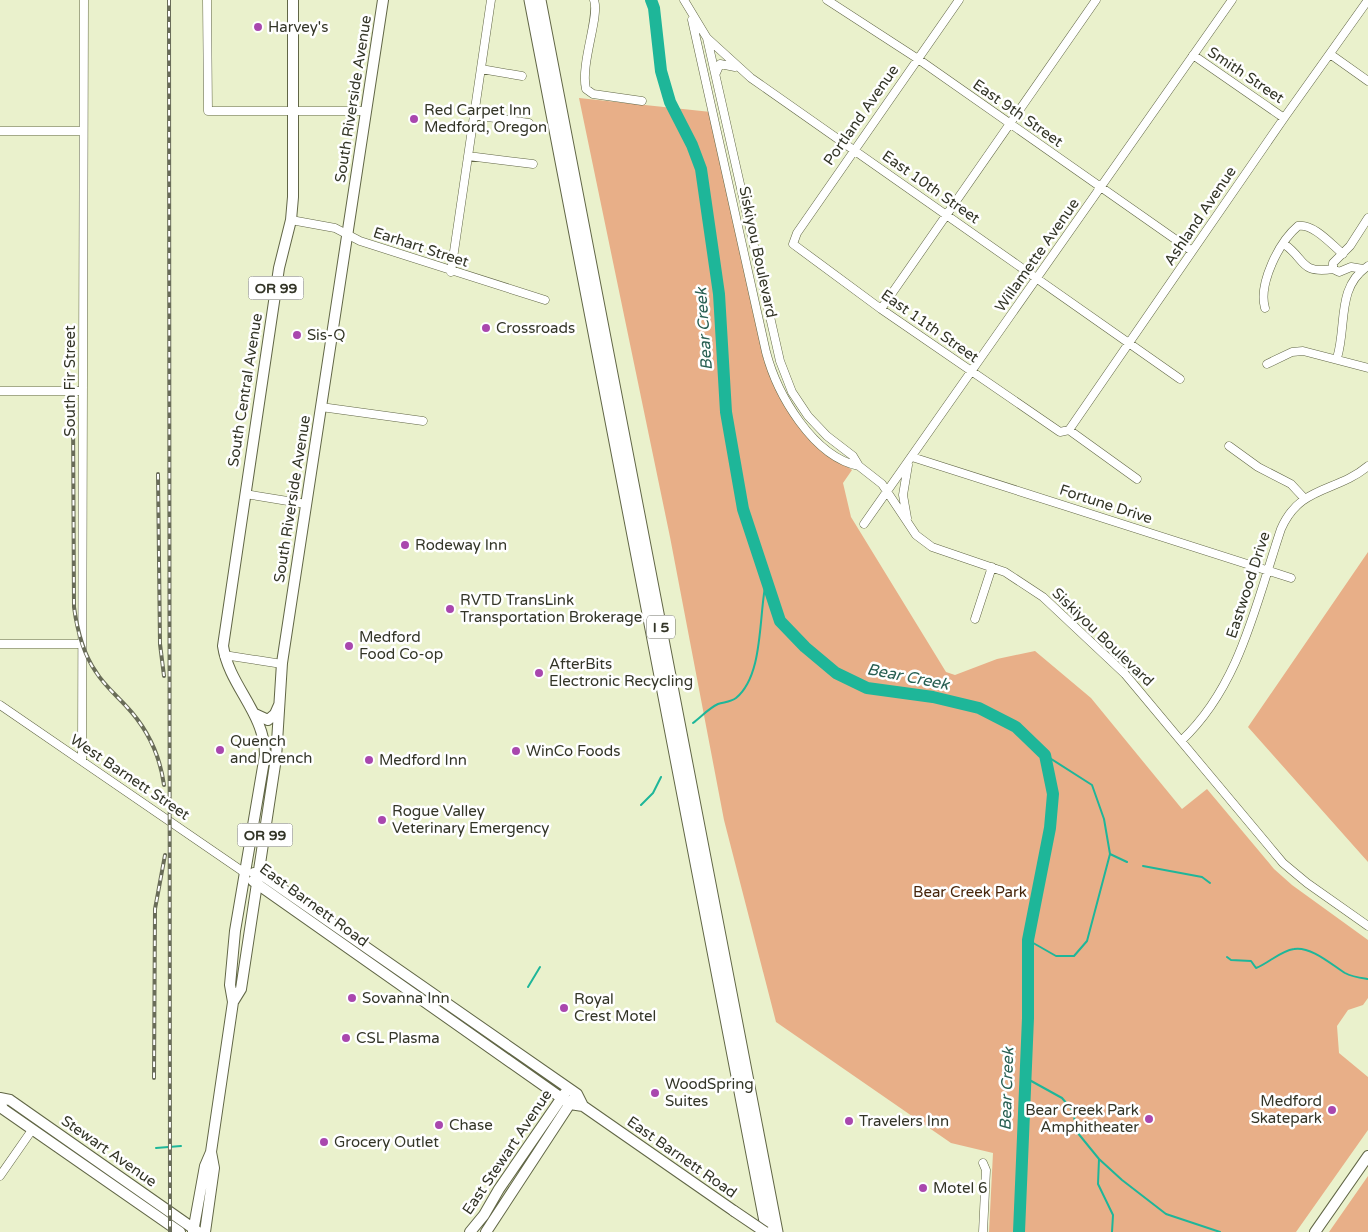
<svg xmlns="http://www.w3.org/2000/svg" width="1368" height="1232" viewBox="0 0 1368 1232" font-family="'Varela Round',sans-serif">
	<rect width="100%" height="100%" fill="#eaf1cc"/>
	<!-- green -->
	<path fill="#e8af88" d="M579 98 711 112 777 389 832 456 852 470 843 483 851 517 946 672 955 675 997 659 1035 651 1091 698 1182 809 1207 789 1274 869 1292 885 1368 940V998L1363 1005 1348 1010 1337 1026 1339 1053 1368 1077V1130L1296 1232H989L993 1153 951 1143 776 1022 724 820 670 537Z
		M1368 552V862L1248 727Z
		M1368 1176V1232H1329Z"/>
	<g fill="none" stroke-linecap="round" stroke-linejoin="round">
		<!-- stream -->
		<path stroke="#1eb699" stroke-width="2" d="M693 723C701 717 709 708 718 704 724 702 731 702 736 698 765 674 758 611 767 577
			M1045 755 1092 785 1104 819 1110 854 1127 862
			M641 805 653 793 661 777
			M1143 866 1202 877 1210 883
			M1028 940 1056 956H1074L1087 941 1110 854
			M1227 957 1231 960 1251 961 1256 968C1269 963 1280 951 1294 949 1311 946 1332 965 1345 973 1352 977 1361 978 1368 979
			M528 987 540 967
			M1024 1077 1062 1098 1073 1111 1077 1132 1099 1159 1122 1180 1166 1214 1220 1232
			M156 1148 181 1146
			M1099 1159 1098 1184 1113 1215 1112 1232"/>
		<!-- river -->
		<path stroke="#1eb699" stroke-width="12" d="M651 0 654 8 661 71 670 102 692 145 701 169 719 294 726 412 743 509 780 621 805 647 836 673 867 688 933 697 979 708 1016 727 1045 755 1053 794 1050 828 1028 940V1018L1019 1232"/>
		<defs>
			<path id="minor" d="M207 0 208 111H366
				M594 0C600 16 580 64 586 89L593 94 642 101
				M684 0 707 38 751 78 1180 379
				M827 0 918 59 1192 251
				M959 0 797 233 793 244 881 309 1060 432 1069 430 1284 118 1368 0
				M692 20 766 352C777 394 813 457 859 466
				M707 38 780 361 792 392 808 416 827 436 853 456 859 466 882 484 916 535 932 547 1005 572 1043 597 1125 674 1283 863 1307 883 1368 926
				M1330 54 1368 81
				M1193 55 1284 118
				M481 69 522 76
				M716 73 720 64 735 67
				M474 115 529 123
				M0 131H83
				M468 156 533 164
				M291 220 335 228 360 241 545 300
				M1284 244C1306 259 1299 274 1333 269
				M1363 269 1351 267 1339 272 1333 269V263L1350 246 1368 218
				M451 272 491 0
				M1265 308C1258 284 1279 242 1298 226 1313 223 1332 245 1343 254
				M881 309 1096 0
				M1337 358C1347 326 1336 287 1368 266
				M1267 364 1292 352 1303 351 1368 368
				M0 391H83
				M321 407 423 421
				M1069 430 1137 479
				M1229 446 1258 467 1291 484 1304 498
				M912 457 1291 578
				M245 494 306 504
				M907 518 903 495 908 465
				M864 524 1232 0
				M975 619 992 567
				M0 644H82
				M224 655 282 664
				M0 705 245 873
				M1181 741C1240 686 1256 603 1281 529 1300 485 1336 493 1368 466
				M82 761 84 0
				M0 1176 32 1130
				M983 1232 986 1170 983 1163"/>
			<path id="major" d="M255 714 268 720 275 714 279 705
				M254 873H259L268 879 577 1094 583 1106
				M253 881 570 1104 583 1106 734 1211
				M233 1002 241 989 276 758 282 663 383 0
				M0 1098 10 1100 197 1231
				M0 1102 3 1109 180 1232
				M193 1232 205 1166 211 1152 233 1002 230 985 235 931 265 755C265 713 229 686 223 646L279 268 291 220 293 197V0
				M205 1232 214 1168 211 1152
				M470 1232 484 1215 499 1189 565 1093
				M486 1232 573 1099
				M1315 1232 1368 1156"/>
			<path id="highway" d="M530 0 767 1232
				M540 0 777 1232"/>
		</defs>
		<!-- minor casing -->
		<use href="#minor" stroke="#616646" stroke-width="9"/>
		<!-- major casing -->
		<use href="#major" stroke="#616646" stroke-width="12"/>
		<!-- highway casing -->
		<use href="#highway" stroke="#616646" stroke-width="13"/>
		<!-- minor -->
		<use href="#minor" stroke="#fff" stroke-width="8"/>
		<!-- major -->
		<use href="#major" stroke="#fff" stroke-width="10"/>
		<!-- highway -->
		<use href="#highway" stroke="#fff" stroke-width="11"/>
		<defs>
			<path id="rail" d="M169 0 170 1232
				M73 412 74 607C77 629 82 652 96 672 104 685 116 695 126 706 147 728 160 756 164 785
				M158 474 160 644 164 676
				M154 1078 155 909 165 855"/>
		</defs>
		<!-- rail casing -->
		<use href="#rail" stroke="#696c58" stroke-width="4"/>
		<!-- rail -->
		<use href="#rail" stroke="#fff" stroke-width="2" stroke-dasharray="5.5" stroke-linecap="butt"/>
		<defs>
			<path id="major-bridge" d="M734 1211 765 1232"/>
		</defs>
		<!-- major-bridge casing -->
		<use href="#major-bridge" stroke="#616646" stroke-width="12" stroke-linecap="butt"/>
		<!-- major-bridge -->
		<use href="#major-bridge" stroke="#fff" stroke-width="10"/>
	</g>
	<!-- markers -->
	<g fill="#a947ae" stroke="#fff" stroke-width="2">
		<circle cx="258" cy="27" r="5"/>
		<circle cx="414" cy="119" r="5"/>
		<circle cx="486" cy="328" r="5"/>
		<circle cx="297" cy="335" r="5"/>
		<circle cx="405" cy="545" r="5"/>
		<circle cx="450" cy="609" r="5"/>
		<circle cx="349" cy="646" r="5"/>
		<circle cx="539" cy="673" r="5"/>
		<circle cx="220" cy="750" r="5"/>
		<circle cx="516" cy="751" r="5"/>
		<circle cx="369" cy="760" r="5"/>
		<circle cx="382" cy="820" r="5"/>
		<circle cx="352" cy="998" r="5"/>
		<circle cx="564" cy="1008" r="5"/>
		<circle cx="346" cy="1038" r="5"/>
		<circle cx="655" cy="1093" r="5"/>
		<circle cx="1332" cy="1110" r="5"/>
		<circle cx="1149" cy="1119" r="5"/>
		<circle cx="849" cy="1121" r="5"/>
		<circle cx="439" cy="1125" r="5"/>
		<circle cx="324" cy="1142" r="5"/>
		<circle cx="923" cy="1188" r="5"/>
	</g>
	<g text-anchor="middle" dominant-baseline="central" stroke-width="5" stroke-linejoin="round" paint-order="stroke">
		<!-- shield labels -->
		<g fill="#fff" stroke="#707268" stroke-width="1">
			<rect x="248.5" y="276.5" width="55" height="23" rx="4"/>
			<rect x="647" y="615.5" width="28" height="23" rx="4"/>
			<rect x="237.5" y="823.5" width="55" height="23" rx="4"/>
		</g>
		<g font-size="14" font-weight="bold" fill="#333527">
			<text x="276" y="288">OR 99</text>
			<text x="661" y="627">I 5</text>
			<text x="265" y="835">OR 99</text>
		</g>
		<!-- poi labels -->
		<g font-size="15" fill="#333527" stroke="#fff" text-anchor="start">
			<text x="268" y="27">Harvey's</text>
			<text x="424" y="110">Red Carpet Inn<tspan x="424" dy="17">Medford, Oregon</tspan></text>
			<text x="496" y="328">Crossroads</text>
			<text x="307" y="335">Sis-Q</text>
			<text x="415" y="545">Rodeway Inn</text>
			<text x="460" y="600">RVTD TransLink<tspan x="460" dy="17">Transportation Brokerage</tspan></text>
			<text x="359" y="637">Medford<tspan x="359" dy="17">Food Co-op</tspan></text>
			<text x="549" y="664">AfterBits<tspan x="549" dy="17">Electronic Recycling</tspan></text>
			<text x="230" y="741">Quench<tspan x="230" dy="17">and Drench</tspan></text>
			<text x="526" y="751">WinCo Foods</text>
			<text x="379" y="760">Medford Inn</text>
			<text x="392" y="811">Rogue Valley<tspan x="392" dy="17">Veterinary Emergency</tspan></text>
			<text x="362" y="998">Sovanna Inn</text>
			<text x="574" y="999">Royal<tspan x="574" dy="17">Crest Motel</tspan></text>
			<text x="356" y="1038">CSL Plasma</text>
			<text x="665" y="1084">WoodSpring<tspan x="665" dy="17">Suites</tspan></text>
			<text x="1322" y="1101" text-anchor="end">Medford<tspan x="1322" dy="17">Skatepark</tspan></text>
			<text x="1139" y="1110" text-anchor="end">Bear Creek Park<tspan x="1139" dy="17">Amphitheater</tspan></text>
			<text x="859" y="1121">Travelers Inn</text>
			<text x="449" y="1125">Chase</text>
			<text x="334" y="1142">Grocery Outlet</text>
			<text x="933" y="1188">Motel 6</text>
		</g>
		<!-- street labels -->
		<g font-size="15" fill="#333527" stroke="#fff">
			<text transform="translate(1246 75) rotate(34)">Smith Street</text>
			<text transform="translate(353 99) rotate(-81)">South Riverside Avenue</text>
			<text transform="translate(1018 113) rotate(35)">East 9th Street</text>
			<text transform="translate(861 115) rotate(-55)">Portland Avenue</text>
			<text transform="translate(931 187) rotate(35)">East 10th Street</text>
			<text transform="translate(1200 216) rotate(-56)">Ashland Avenue</text>
			<text transform="translate(421 247) rotate(18)">Earhart Street</text>
			<text transform="translate(758 252) rotate(78)">Siskiyou Boulevard</text>
			<text transform="translate(1037 255) rotate(-55)">Willamette Avenue</text>
			<text transform="translate(930 326) rotate(35)">East 11th Street</text>
			<text transform="translate(70 381) rotate(-90)">South Fir Street</text>
			<text transform="translate(245 390) rotate(-81)">South Central Avenue</text>
			<text transform="translate(292 499) rotate(-81)">South Riverside Avenue</text>
			<text transform="translate(1106 504) rotate(18)">Fortune Drive</text>
			<text transform="translate(1248 585) rotate(-72)">Eastwood Drive</text>
			<text transform="translate(1103 637) rotate(44)">Siskiyou Boulevard</text>
			<text transform="translate(130 777) rotate(34)">West Barnett Street</text>
			<text transform="translate(314 905) rotate(36)">East Barnett Road</text>
			<text transform="translate(109 1151) rotate(35)">Stewart Avenue</text>
			<text transform="translate(507 1152) rotate(-56)">East Stewart Avenue</text>
			<text transform="translate(682 1157) rotate(35)">East Barnett Road</text>
		</g>
		<!-- park labels -->
		<g font-size="15" fill="#46250b" stroke="#fff">
			<text x="970" y="892">Bear Creek Park</text>
		</g>
		<!-- water labels -->
		<g font-size="16" font-style="italic" fill="#285f52" stroke="#fff">
			<text transform="translate(704 329) rotate(-94)">Bear Creek</text>
			<text transform="translate(908 677) rotate(11)">Bear Creek</text>
			<text transform="translate(1007 1089) rotate(-88)">Bear Creek</text>
		</g>
	</g>
</svg>
